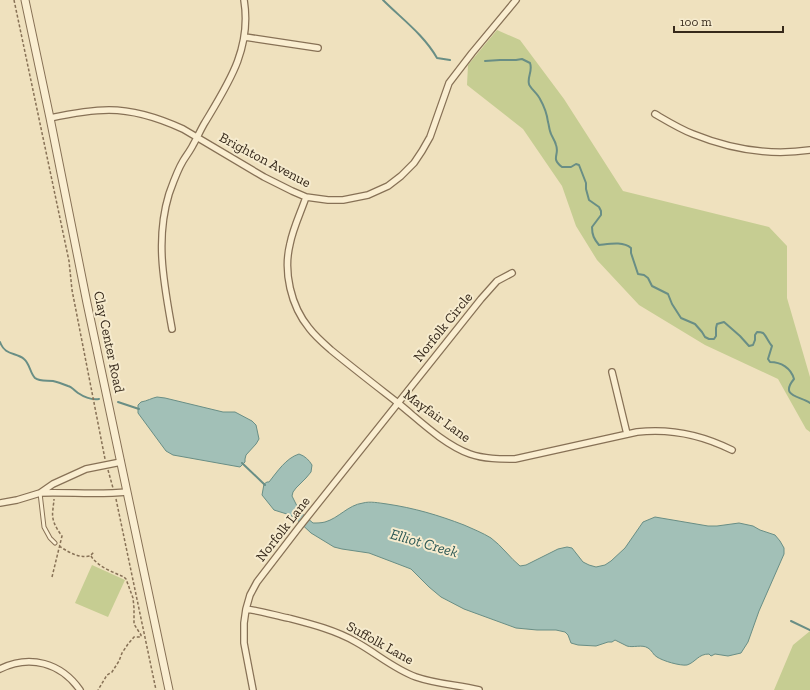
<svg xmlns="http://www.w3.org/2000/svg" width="810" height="690" viewBox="0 0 810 690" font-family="'Zilla Slab',serif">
	<rect width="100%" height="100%" fill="#efe1be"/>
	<!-- green -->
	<path fill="#c6cd92" d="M497 30 520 40 564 99 623 191 769 227 787 246V298L810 377V432L806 429 778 379 705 345 639 305 597 260 576 226 562 186 523 129 467 85 468 65Z
		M92 565 125 580 108 617 75 603Z
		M810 631V690H774L793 645Z"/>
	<!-- water -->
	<path fill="#a2c0b7" stroke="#698e85" d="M157 397 165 398 223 412H235L252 421 256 425 259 439 256 444 246 455 245 459V462L240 467 173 455 166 451 138 413V405L141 402C147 401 152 398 157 397Z
		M299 454C305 456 309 460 312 465L311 472 306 478 296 488 293 492 292 496 300 512 313 523C317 523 321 523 325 522 339 518 348 505 363 503 370 501 379 503 387 504 414 508 438 515 464 525 473 529 483 533 491 538 502 546 510 558 520 566L526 565 558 549 567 547 572 548 583 562 589 565 596 567 605 565 611 561 625 548 643 522 655 517 708 526H717L739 523 753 526 760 530 775 535 780 541 784 548V554L759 611 748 642 741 653 728 656 715 654 711 656 709 654C698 654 696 662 687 665 680 666 663 661 657 657 653 655 652 650 648 648 642 644 633 648 627 646 623 644 619 642 615 640L612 642H608L596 646 578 645 571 643 568 635 565 632 556 630H537L516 628 464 609 441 597 429 587 411 569 369 553 342 549 334 547 311 533 295 518 290 515 274 510 262 495 264 484 267 482H269C277 472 286 458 299 454Z"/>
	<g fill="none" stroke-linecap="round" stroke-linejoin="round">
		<!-- stream -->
		<path stroke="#698e85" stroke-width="2" d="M383 0C402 19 424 35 437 58L450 60
			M485 61 500 60H516L522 59 530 63C533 71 527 77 529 84 529 87 538 94 540 99 544 106 547 114 548 122 549 125 549 128 550 131 551 136 555 140 556 145 560 155 550 158 562 167H571L576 164 579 165 586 183V189L589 200 599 207 601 211V215L592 227C592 235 594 239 599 245 609 244 623 241 631 248V253L638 274 644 275 648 278 652 286 668 294 672 304 681 318 695 324 702 332 705 337 709 339H714L716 336V328L717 324 724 322 740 336 749 346 753 345 755 340V335L757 332C759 332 761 332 763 333 765 334 769 343 772 346L768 359 770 362C781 362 791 368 794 379 779 397 801 396 810 403
			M0 342C5 356 16 352 24 359 30 364 30 373 35 378 40 382 48 380 53 381 58 382 63 384 68 386 72 387 75 391 78 393 84 397 92 400 99 399
			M118 402 139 409
			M242 463 265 485
			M791 621 810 630"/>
		<defs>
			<path id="service" d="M40 493 44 527 50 538 55 543"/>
			<path id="minor" d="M245 37 318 48
				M655 114C667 121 680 129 693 134 730 149 770 156 810 150
				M50 118C69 114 89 110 109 110 135 110 159 118 183 129L264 177 292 191 306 197 328 200H343L368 195 388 186 401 176 414 163 422 151 430 137 449 83 472 53 516 0
				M306 197C301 212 293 228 290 244 283 272 291 306 309 328 315 336 323 343 331 350 353 368 375 385 398 403 419 420 443 444 470 454 484 459 500 459 515 459L637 432C671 428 702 435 732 450
				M172 329C164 284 155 240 169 194 173 183 177 171 183 161 186 156 190 151 193 145 197 138 200 131 204 124 228 84 252 49 244 0
				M612 372 627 434
				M40 493C69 492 98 495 127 492
				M0 503 17 500 40 493 53 484 86 469 121 462
				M246 609C260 611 274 615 288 618 311 624 335 630 356 642 376 653 394 669 416 677 436 684 458 685 479 690
				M0 669C30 654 61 663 80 690
				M253 690 244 643V623L246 609 250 595 257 582 300 526 481 299 497 281 512 273"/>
			<path id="tertiary" d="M25 0 50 118 87 303 169 690"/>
		</defs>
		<!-- service casing -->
		<use href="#service" stroke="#877156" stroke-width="5"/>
		<!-- minor casing -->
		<use href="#minor" stroke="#877156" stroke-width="8"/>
		<!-- tertiary casing -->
		<use href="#tertiary" stroke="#877156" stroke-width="9"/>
		<!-- path -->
		<path stroke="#877156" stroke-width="1.5" stroke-dasharray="3 2" stroke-linecap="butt" d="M14 0 69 261 72 290 105 459
			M108 470 113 488
			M116 499 156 690
			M59 546C70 553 78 558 90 556L94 552
			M91 556C98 567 113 572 124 577L126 579 133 598 134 608V624L141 635V637H134L128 644 122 653 119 661 112 672 107 675 98 690
			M52 577 62 536C56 528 51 520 53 509 53 506 54 503 54 499"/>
		<!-- service -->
		<use href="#service" stroke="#faeed1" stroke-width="3"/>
		<!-- minor -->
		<use href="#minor" stroke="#faeed1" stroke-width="5.5"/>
		<!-- tertiary -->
		<use href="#tertiary" stroke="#faeed1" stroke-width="7"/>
	</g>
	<g text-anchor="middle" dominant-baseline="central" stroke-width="4" stroke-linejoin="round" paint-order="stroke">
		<!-- street labels -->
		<g font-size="14" fill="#36291b" stroke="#f6ebce">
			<text transform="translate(265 160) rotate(28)">Brighton Avenue</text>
			<text transform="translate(443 327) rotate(-51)">Norfolk Circle</text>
			<text transform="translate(109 342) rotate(78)">Clay Center Road</text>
			<text transform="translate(437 416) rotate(36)">Mayfair Lane</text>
			<text transform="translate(283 529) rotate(-52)">Norfolk Lane</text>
			<text transform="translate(380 643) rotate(29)">Suffolk Lane</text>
		</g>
		<!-- water labels -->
		<g font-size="15" font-style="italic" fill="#2a5754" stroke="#f6ebce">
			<text transform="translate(424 543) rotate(16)">Elliot Creek</text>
		</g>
	</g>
	<!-- scale -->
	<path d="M674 26v6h109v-6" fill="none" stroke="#36291b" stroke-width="2"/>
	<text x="680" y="26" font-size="12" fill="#36291b" stroke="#f6ebce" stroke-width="3" paint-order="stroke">100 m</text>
</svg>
